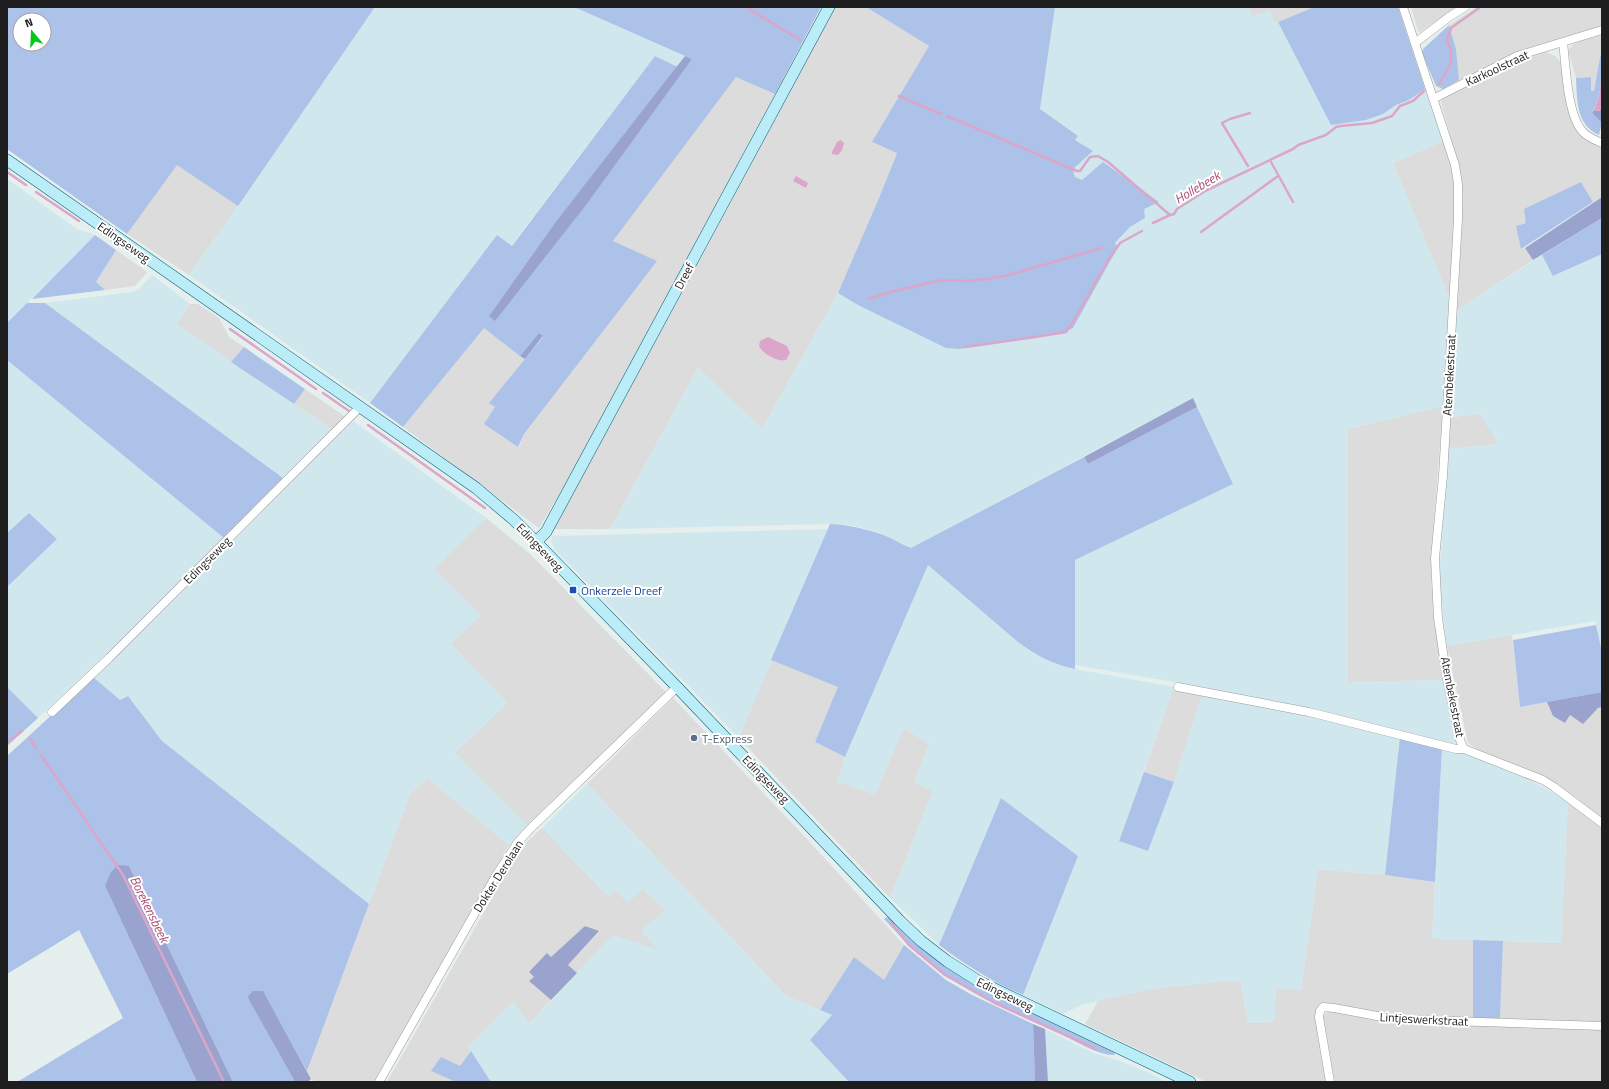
<svg xmlns="http://www.w3.org/2000/svg" width="1609" height="1089" viewBox="0 0 1609 1089" font-family="'Titillium Web',sans-serif">
	<rect width="100%" height="100%" fill="#e5efed"/>
	<!-- residential -->
	<path fill="#dbdcdb" d="M835 7H866L929 46 873 143 897 152 879 198 838 293 762 429 698 368 610 529H554L726 212Z
		M1249 7H1314L1275 23 1252 16Z
		M1411 7H1457L1420 32 1418 31Z
		M1477 7H1602V26L1507 57 1459 80 1456 49 1449 25Z
		M1602 35V54L1600 57 1594 91H1591V77L1576 78 1569 53V49L1575 43Z
		M1546 52 1555 56 1562 64 1572 121 1579 133 1591 142 1602 147V197L1593 202 1581 182 1526 223 1516 226 1522 249 1525 248 1533 260 1457 310 1463 196 1461 174 1441 102 1446 96 1522 59Z
		M736 76 775 94 577 465 539 528 403 427 484 327 525 359 490 403 495 407 519 447 524 434 656 261 613 241Z
		M1443 141 1451 166 1455 185 1453 250 1450 300 1393 163Z
		M177 164 238 206 189 275 127 234Z
		M116 250 147 272 135 286 105 290 96 282Z
		M190 304H198L219 318 229 337 244 347 231 362 176 324Z
		M305 389 347 418 333 430 294 404Z
		M1443 406 1432 544 1431 579 1435 618 1447 680 1348 682V429Z
		M1479 413 1499 444 1448 449 1450 418Z
		M486 518 530 554 666 692 527 825 455 753 507 703 451 644 434 569Z
		M1512 635 1520 707 1547 702 1553 716 1565 723 1570 715 1602 707V819L1575 797 1549 779 1478 750 1468 743 1447 646Z
		M771 660 839 687 815 742 845 757 837 782 904 728 929 744 914 782 933 791 890 898 739 738Z
		M1174 687 1203 693 1174 782 1144 772Z
		M673 698 806 838 904 945 884 980 854 957 820 1010 786 996 587 784Z
		M427 778 509 845 374 1082H316L311 1079 307 1071 410 794Z
		M1568 801 1602 827V1023L1500 1019 1503 941 1561 943Z
		M542 828 608 896 616 890 643 889 665 910 657 950 613 935 577 973 568 965 599 932 585 926 551 957 547 953 529 973 534 977 533 985 551 1000 529 1024 513 1002 468 1047 471 1051 460 1066 432 1071 456 1082H387L515 858 528 841Z
		M1318 869 1385 875 1435 882 1432 939 1473 940V1018L1391 1016 1324 1003 1320 1004 1317 1011 1329 1082H1207L1085 1024 1098 1001 1150 989 1216 982H1241L1248 1023 1274 1022 1276 988 1301 990Z
		M1331 1011 1602 1030V1082H1335L1323 1018 1325 1014Z"/>
	<!-- farmland -->
	<path fill="#d0e8ed" d="M375 7H574L685 56 678 67 655 56 511 246 497 235 370 403 189 275Z
		M1055 7H1249L1252 16 1270 11 1275 23 1278 22 1331 125 1366 120 1383 114 1396 105 1409 100 1425 89 1443 141 1393 163 1450 300 1443 406 1348 429V682L1447 680 1458 741 1457 743 1452 744 1310 708 1203 687 1075 665V560L1233 484 1193 398 911 548 887 536 867 529 850 525 830 524 610 529 698 368 762 429 838 293 858 305 959 349 1063 333 1073 328 1118 247 1115 244 1130 227 1145 218 1075 177 1072 169 1093 151 1075 140 1077 136 1040 110Z
		M7 179 77 229 95 235 7 323Z
		M1602 254V652L1595 621 1447 646 1439 582 1448 449 1499 444 1479 413 1450 418 1457 310 1542 255 1554 276Z
		M152 275 190 304 176 324 333 430 283 478 45 303 132 292 139 289Z
		M7 360 224 538 144 618 38 718 7 687V587L57 539 29 513 7 533Z
		M353 421 486 518 434 569 481 615 451 644 507 703 455 753 527 825 509 845 427 778 410 794 369 904 162 741 128 696 120 700 93 677Z
		M828 529 739 738 555 550 551 541 553 536Z
		M928 565 1018 642 1034 654 1055 664 1075 669 1174 687 1119 841 1148 851 1174 782 1203 693 1281 708 1400 737 1385 875 1318 869 1301 990 1276 988 1274 1022H1261L1248 1023 1241 982H1216L1150 989 1081 1005 1063 1014 1023 995 1078 856 1001 798 939 945 890 898 933 791 914 782 929 744 904 728 875 795 837 782 845 757Z
		M1442 747 1462 752 1522 776 1568 801 1561 943 1432 939Z
		M587 784 786 996 832 1015 810 1040 849 1082H491L468 1047 513 1001 529 1024 613 935 657 949 641 931 665 910 643 889 627 903 616 890 608 897 542 828Z
		M1045 1029 1093 1053 1117 1060 1150 1073 1165 1082H1048Z"/>
	<!-- grass -->
	<path fill="#acc2e8" fill-rule="evenodd" d="M7 7H375L238 206 177 165 127 234 7 149ZM20 20H44V44H20Z
		M574 7H821L775 94 736 77 613 241 657 261 524 434 518 447 484 424 495 407 489 403 543 337 539 333 520 356 484 328 403 427 370 403 497 235 512 246 655 56 678 67 554 224 489 316 692 59Z
		M866 7H1055L1040 109 1078 136 1075 140 1093 151 1073 169 1075 177 1082 180 1103 162 1159 202 1144 209 1145 218 1130 227 1115 243 1118 247 1073 328 1063 333 959 349 946 348 858 305 838 293 879 198 897 153 872 142 929 46Z
		M1314 7H1398L1425 89 1409 100 1396 105 1383 114 1366 120 1331 125 1278 22Z
		M1449 25 1456 49 1459 80 1443 89 1436 86 1422 53 1423 49Z
		M1602 54C1602 73 1602 96 1592 113L1602 123 1599 135C1576 125 1577 99 1576 78L1591 77V91H1594L1600 57Z
		M1581 182 1593 202 1521 249 1516 226 1526 223 1524 209Z
		M1602 218V254L1553 276 1542 255Z
		M95 235 116 250 96 282 105 290 32 299Z
		M27 303H45L283 478 224 538 7 360V323Z
		M244 347 305 389 294 404 231 362Z
		M1197 407 1233 484 1075 560V669C1052 664 1037 656 1018 642L928 565 845 757 815 742 838 687 771 660 830 524C850 525 867 529 886 536 894 539 902 545 911 548L1084 457 1088 464Z
		M29 513 57 539 7 587V533Z
		M1596 625 1602 652V692L1520 707 1513 640Z
		M93 677 120 700 128 696 162 741 369 904 307 1071 263 992 250 1002 295 1082H233L129 866 105 886 197 1082H17L123 1018 79 930 7 974V756Z
		M7 687 38 718 7 746Z
		M1400 737 1442 747 1435 882 1385 875Z
		M1144 772 1174 782 1148 851 1119 841Z
		M1001 798 1078 856 1023 995C991 981 967 966 939 945Z
		M887 917 894 920 925 951 970 983 1114 1052 1115 1055C1098 1056 1074 1040 1059 1033 1021 1016 981 1000 947 976 923 960 903 940 884 919Z
		M1473 940 1503 941 1500 1019 1473 1018Z
		M904 945 946 980 972 995 1033 1024 1035 1082H849L810 1040 832 1015 820 1010 854 957 884 980Z
		M471 1051 491 1082H456L431 1071 441 1057 460 1066Z"/>
	<!-- forest -->
	<path fill="#9aa3cd" d="M685 56 692 59 586 205 495 321 489 316 554 224Z
		M1602 108V123L1592 113 1594 110 1599 111Z
		M1602 197V218L1533 260 1525 248Z
		M539 333 543 336 525 359 520 356Z
		M1193 398 1197 407 1088 464 1084 457Z
		M1602 692V707L1598 708 1583 724 1570 715 1565 723 1553 716 1547 702Z
		M118 865 129 866 233 1082H197L105 886 111 872Z
		M585 926 599 931 568 965 577 973 551 1000 529 981 534 977 529 972 547 953 551 957Z
		M253 991H263L311 1079 308 1082H295L250 1002 248 996Z
		M1033 1024 1045 1029 1048 1082H1035Z"/>
	<!-- water -->
	<path fill="#dba6c9" d="M1602 72V108L1599 111 1594 110 1599 96Z
		M841 140 844 143 842 150 838 155 832 154V152L837 142Z
		M796 176 808 183 806 188 793 181Z
		M768 337 787 346 790 353 786 360C777 362 763 354 759 346L760 341Z"/>
	<g fill="none" stroke-linecap="round" stroke-linejoin="round">
		<!-- stream -->
		<path stroke="#dba6c9" stroke-width="2.5" d="M746 7 800 40
			M1439 84 1451 63V51L1447 40 1451 28 1479 8
			M899 96 941 114
			M947 116 1077 171H1080L1090 157 1098 156 1108 162 1170 215 1174 214 1177 209 1205 191 1293 149 1298 145 1326 135 1336 127 1340 126 1372 123 1392 116 1400 106 1413 101 1424 91
			M1270 160 1293 202
			M1248 166 1222 123 1230 119 1250 113
			M7 172 26 185
			M36 192 79 221
			M1153 223 1170 215
			M1201 232 1278 176
			M869 299 890 292 942 280 969 281 1005 276 1102 248
			M230 329 316 389
			M965 347 1035 337 1066 332 1073 322 1106 264 1120 243 1142 231
			M323 393 349 411
			M368 425 485 508
			M30 738 36 748
			M7 743 22 731
			M41 755 123 875 224 1082
			M891 923 909 945 945 975 995 1003 1096 1049"/>
		<defs>
			<path id="street" d="M1403 7 1455 165 1458 184V219L1443 476 1435 558 1438 618 1447 679 1460 740 1464 749
				M1563 42C1566 66 1567 115 1583 132 1589 138 1595 140 1602 143
				M1415 43 1449 17 1465 7
				M1433 99 1517 56 1602 30
				M1178 687 1309 712 1456 749H1464L1543 780 1554 787 1602 823
				M52 712 109 658 360 407
				M379 1082 497 874 518 842 531 828 677 687
				M1330 1082 1319 1017 1320 1011 1323 1007 1334 1008 1393 1019 1602 1026"/>
			<path id="secondary" d="M7 160 476 488 514 520 536 542 677 687 899 920 921 941 947 961 980 982 1190 1082
				M536 542 546 532 829 7"/>
		</defs>
		<!-- street casing -->
		<use href="#street" stroke="#9b9b9b" stroke-width="9"/>
		<!-- secondary casing -->
		<use href="#secondary" stroke="#085a72" stroke-width="12"/>
		<!-- street -->
		<use href="#street" stroke="#fff" stroke-width="8"/>
		<!-- secondary -->
		<use href="#secondary" stroke="#baedf8" stroke-width="11"/>
	</g>
	<!-- markers -->
	<rect fill="#1a4fb4" stroke="#fff" stroke-width="1.5" x="569" y="586" width="8" height="8" rx="2"/>
	<circle fill="#5c6f8a" stroke="#fff" stroke-width="1.5" cx="694" cy="738" r="4"/>
	<g text-anchor="middle" dominant-baseline="central" stroke-width="4" stroke-linejoin="round" paint-order="stroke">
		<!-- street labels -->
		<g font-size="12" fill="#1e1e1e" stroke="#fff">
			<text transform="translate(1497 68) rotate(-25)">Karkoolstraat</text>
			<text transform="translate(124 242) rotate(35)">Edingseweg</text>
			<text transform="translate(684 276) rotate(-62)">Dreef</text>
			<text transform="translate(1449 375) rotate(-87)">Atembekestraat</text>
			<text transform="translate(540 547) rotate(46)">Edingseweg</text>
			<text transform="translate(207 560) rotate(-45)">Edingseweg</text>
			<text transform="translate(1453 697) rotate(79)">Atembekestraat</text>
			<text transform="translate(766 779) rotate(46)">Edingseweg</text>
			<text transform="translate(498 876) rotate(-58)">Dokter Derolaan</text>
			<text transform="translate(1005 994) rotate(26)">Edingseweg</text>
			<text transform="translate(1424 1019) rotate(3)">Lintjeswerkstraat</text>
		</g>
		<!-- transit labels -->
		<g font-size="12" fill="#164399" stroke="#fff" text-anchor="start">
			<text x="581" y="590">Onkerzele Dreef</text>
		</g>
		<!-- service labels -->
		<g font-size="12" fill="#4e5e75" stroke="#fff" text-anchor="start">
			<text x="702" y="738">T-Express</text>
		</g>
		<!-- water labels -->
		<g font-size="13" font-style="italic" fill="#ab4d71" stroke="#fff">
			<text transform="translate(1197 187) rotate(-31)">Hollebeek</text>
			<text transform="translate(150 909) rotate(64)">Borekensbeek</text>
		</g>
	</g>
	<!-- border -->
	<rect width="1609" height="1089" fill="none" stroke="#1e1e1e" stroke-width="16"/>
	<!-- north arrow -->
	<g transform="translate(32 32) rotate(341)"><circle r="19" fill="#ffffff" stroke="#a5a5a5"/>
	<path d="M0-3L7 15L0 10L-7 15Z" fill="#06c61d"/>
	<text y="-6" font-size="11" font-weight="bold" text-anchor="middle" fill="#1e1e1e">N</text>
	</g>
</svg>
